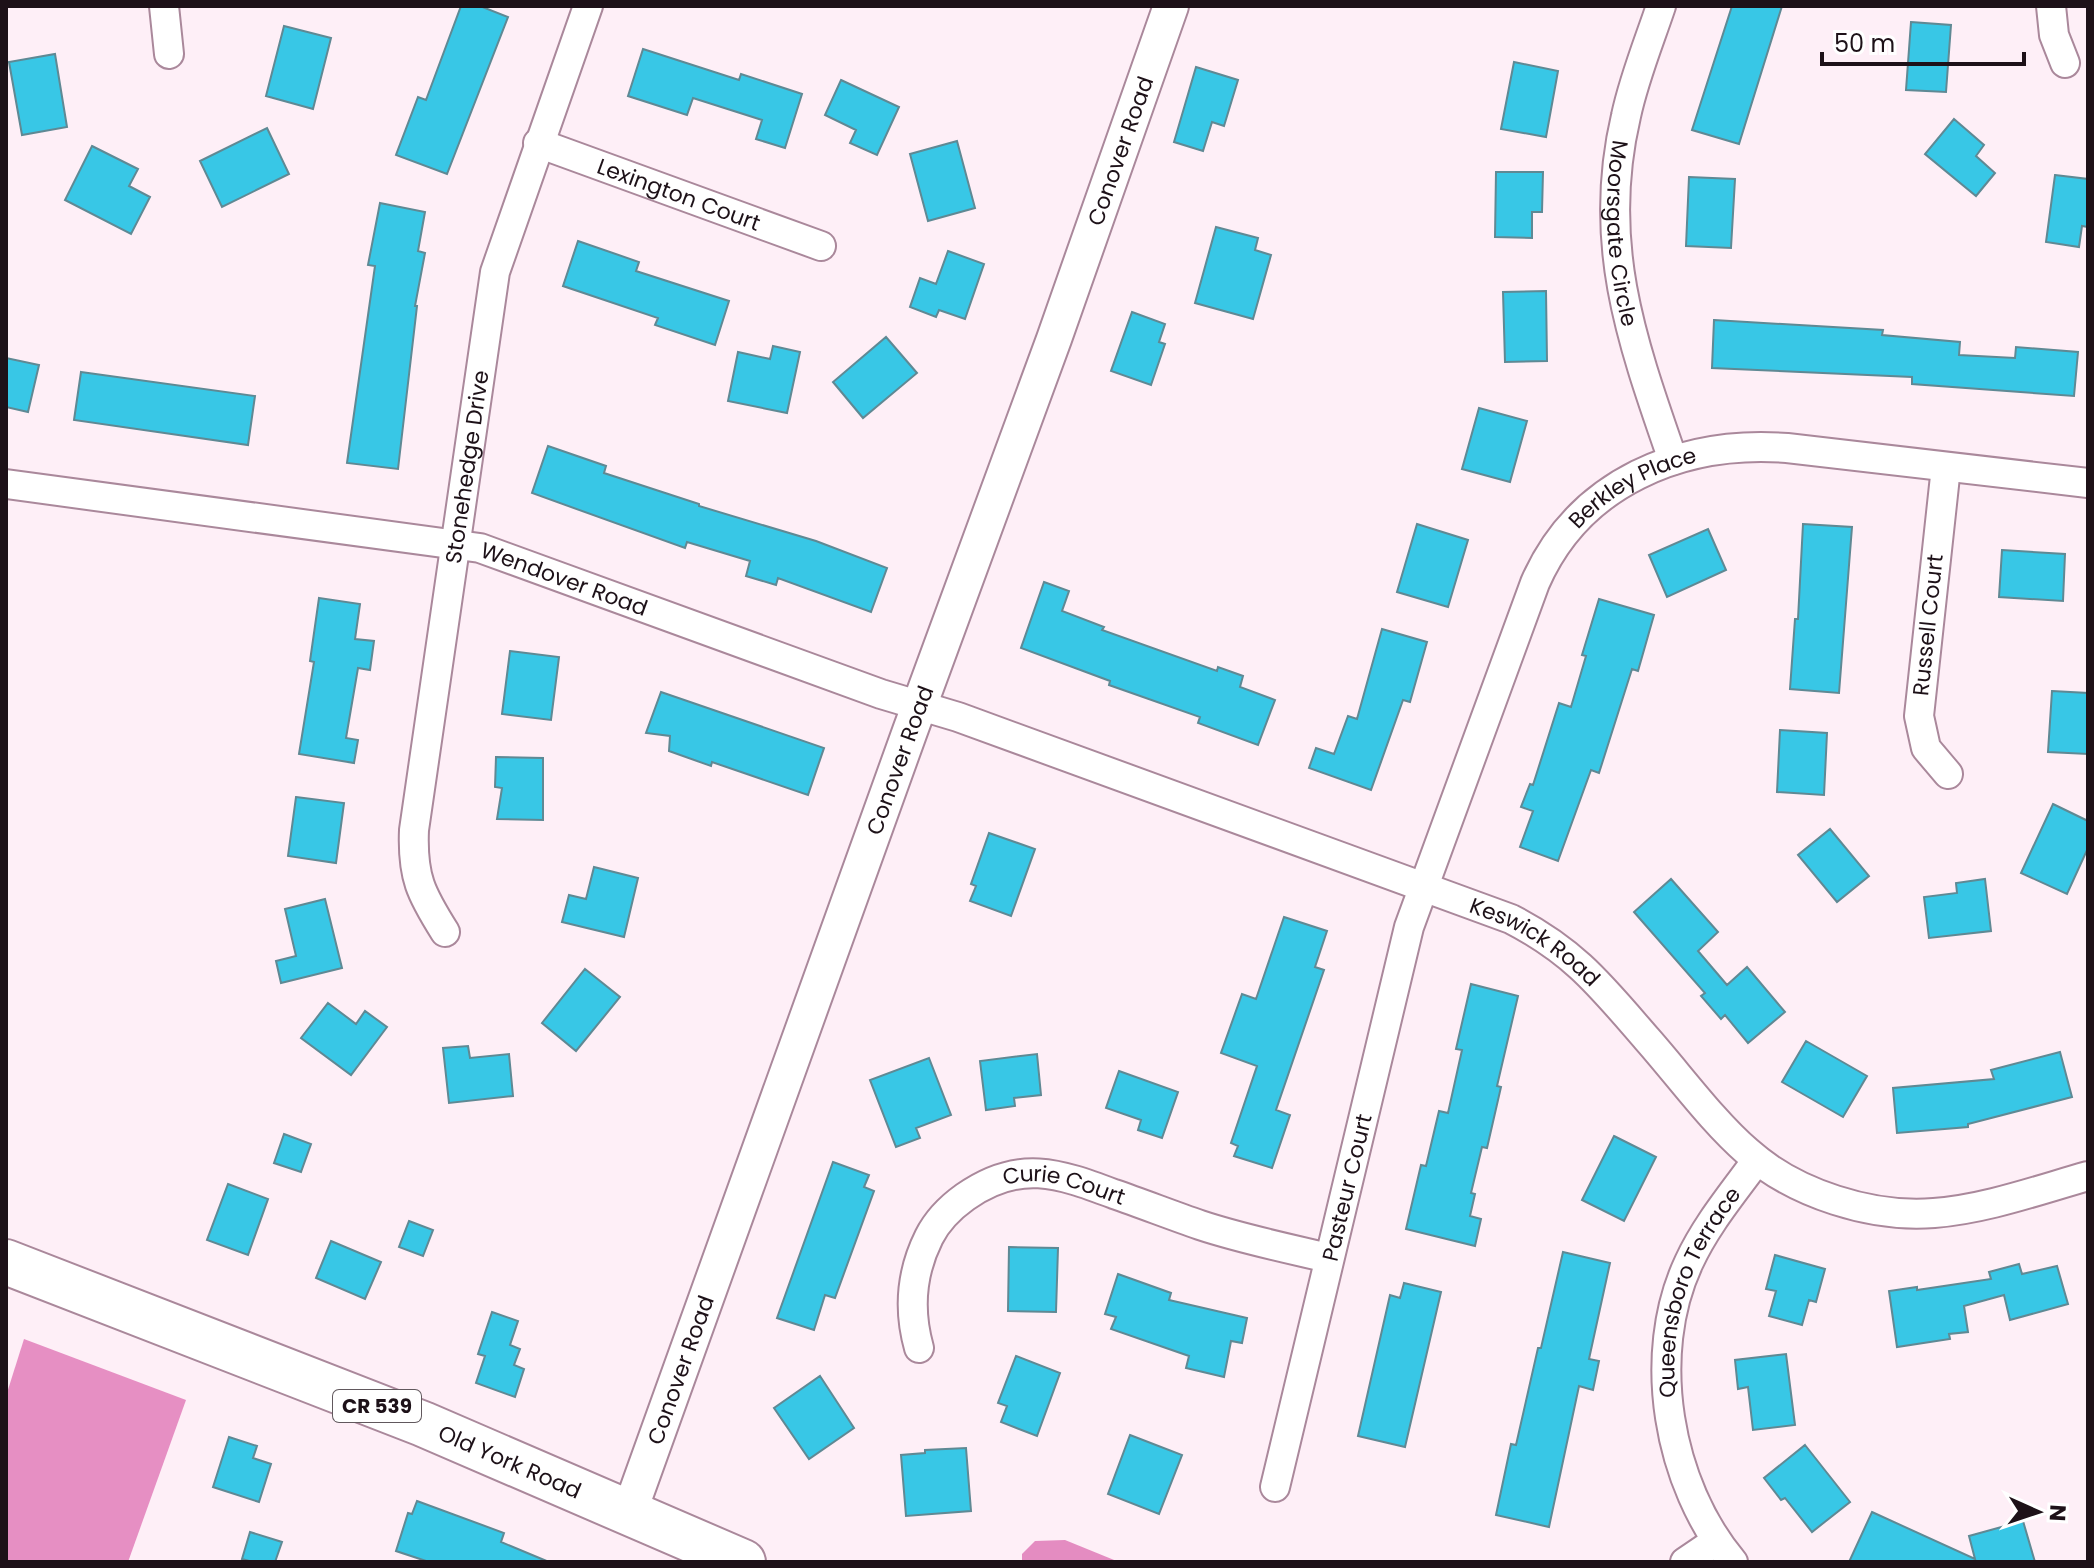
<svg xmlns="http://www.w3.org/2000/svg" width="2094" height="1568" viewBox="0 0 2094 1568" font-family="Poppins,sans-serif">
	<rect width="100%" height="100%" fill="#feeff7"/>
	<!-- forest -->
	<path fill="#e68fc3" d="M24 1339 186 1400 128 1562H6V1396Z"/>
	<!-- water -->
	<path fill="#e48cc1" d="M1065 1540 1119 1562H1022V1554L1035 1541Z"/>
	<!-- building -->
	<path fill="#38c7e6" stroke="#5f8994" stroke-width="2" d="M461 6H480L508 17 447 174 396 155 418 97 426 100Z
		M1732 6H1782L1739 144 1692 130Z
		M1911 22 1951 25 1946 92 1906 90Z
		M284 26 331 38 313 109 266 96Z
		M643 49 739 80 741 74 802 94 785 148 756 139 762 120 693 98 687 115 628 96Z
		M55 54 67 127 22 135 9 62Z
		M1514 62 1558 71 1546 137 1501 129Z
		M1196 67 1238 80 1224 126 1212 122 1203 151 1174 142Z
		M841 80 899 107 877 155 850 143 856 130 825 115Z
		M1954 119 1984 145 1976 156 1995 173 1976 196 1925 154Z
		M267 128 289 174 222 207 200 161Z
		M957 141 975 208 928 221 910 154Z
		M92 146 138 169 129 186 150 197 131 234 65 200Z
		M1496 172H1543L1542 212H1532V238L1495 237Z
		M2055 175 2088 179V227L2082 226 2079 247 2046 242Z
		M1689 177 1735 179 1731 248 1686 246Z
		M380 203 425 212 418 251 425 253 415 306H417L398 469 347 463 375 266 368 265Z
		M1216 227 1258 238 1255 250 1271 255 1253 319 1195 303Z
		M578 241 639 262 636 271 729 301 715 345 655 325 658 318 563 286Z
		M948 251 984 264 965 319 939 310 936 317 910 307 920 278 936 284Z
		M1546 291 1547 361 1505 362 1503 292Z
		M1132 312 1165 324 1159 342 1165 344 1151 385 1111 371Z
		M1714 320 1883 330 1882 335 1960 342 1959 355 2015 358 2016 347 2078 352 2074 396 1912 384V377L1712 368Z
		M886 337 917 373 863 418 833 382Z
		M773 346 800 352 787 413 728 401 738 352 770 359Z
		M6 358 39 365 28 412 6 407Z
		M81 372 255 396 248 445 74 420Z
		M1479 408 1527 421 1510 482 1462 469Z
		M548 446 606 466 604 473 699 504V506L816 541 887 568 871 612 778 578 776 585 746 576 750 561 687 542 685 548 532 493Z
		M1417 524 1468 540 1448 607 1397 592Z
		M1803 524 1852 527 1839 693 1790 689 1795 619H1798Z
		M1708 529 1726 570 1667 597 1649 555Z
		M2002 550 2065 554 2063 601 1999 597Z
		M1044 582 1069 591 1062 611 1104 627 1102 630 1217 671 1218 667 1243 676 1240 687 1275 700 1258 745 1198 723 1200 717 1109 685 1110 681 1021 648Z
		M319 598 360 604 355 639 374 641 370 670 358 668 346 738 358 740 354 763 299 754 314 662 310 661Z
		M1599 599 1654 615 1638 671 1632 669 1599 773 1591 770 1558 861 1520 847 1533 811 1521 807 1530 784 1533 785 1559 703 1571 707 1586 656 1582 655Z
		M1382 629 1427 642 1410 702 1403 700 1371 790 1309 768 1316 748 1334 754 1348 716 1357 719Z
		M510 651 559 657 551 720 502 714Z
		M2052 691 2088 693V754L2048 752Z
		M661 692 824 748 808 795 712 762 711 766 669 751 670 736 646 733Z
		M1780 730 1827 733 1824 795 1777 792Z
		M496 757 543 758V820L497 819 502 788 495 787Z
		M296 797 344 803 336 863 288 856Z
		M2053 804 2088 821V848L2067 894 2021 873Z
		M1830 829 1869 876 1837 902 1798 855Z
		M989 833 1035 849 1011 916 970 901 976 886 971 884Z
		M594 867 638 878 624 937 562 922 569 895 586 899Z
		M1671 879 1718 932 1698 951 1727 985 1747 967 1785 1012 1748 1043 1725 1015 1721 1019 1701 996 1705 993 1634 912Z
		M1985 879 1991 931 1929 938 1924 897 1957 893 1956 883Z
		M325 899 342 968 281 983 276 961 296 956 285 909Z
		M1284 917 1327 931 1315 967 1324 970 1276 1110 1290 1115 1272 1168 1234 1156 1238 1146 1231 1143 1257 1066 1221 1053 1242 994 1256 999Z
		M585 969 620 997 576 1051 542 1023Z
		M1471 984 1518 996 1497 1086 1501 1087 1487 1148 1482 1147 1471 1193 1475 1194 1470 1216 1481 1219 1475 1246 1406 1229 1421 1165 1426 1166 1439 1111 1448 1113 1462 1050 1456 1049Z
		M328 1003 356 1024 365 1011 387 1027 351 1075 301 1038Z
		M1806 1041 1867 1076 1843 1117 1782 1082Z
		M468 1046 470 1058 509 1054 513 1096 449 1103 443 1048Z
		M2060 1052 2072 1097 1968 1124V1127L1897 1133 1893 1088 1994 1079 1991 1070Z
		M1037 1054 1041 1095 1014 1098 1015 1106 986 1110 980 1061Z
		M929 1058 951 1115 916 1128 920 1138 896 1147 870 1080Z
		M1119 1071 1178 1092 1162 1138 1138 1130 1141 1120 1106 1108Z
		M284 1134 311 1144 301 1172 274 1163Z
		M1614 1136 1656 1157 1624 1221 1582 1200Z
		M833 1162 869 1175 864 1187 874 1191 835 1298 825 1295 814 1330 777 1318Z
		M228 1184 268 1199 248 1255 207 1240Z
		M409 1221 433 1230 423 1256 399 1247Z
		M331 1241 381 1262 365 1299 316 1278Z
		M1009 1247 1058 1248 1056 1312 1008 1311Z
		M1563 1252 1610 1263 1589 1359 1599 1361 1593 1390 1579 1386 1549 1527 1496 1515 1511 1444 1516 1445 1538 1348H1541Z
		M1775 1255 1825 1269 1816 1302 1809 1300 1802 1325 1769 1316 1776 1291 1766 1289Z
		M2019 1264 2022 1274 2057 1266 2068 1304 2010 1320 2004 1295 1964 1306 1968 1332 1949 1334 1950 1339 1897 1347 1889 1291 1917 1287V1290L1991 1279 1989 1272Z
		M1118 1274 1171 1293 1169 1300 1247 1318 1242 1343 1231 1341 1224 1377 1186 1368 1189 1356 1111 1329 1116 1317 1105 1314Z
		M1404 1283 1441 1292 1405 1447 1358 1436 1390 1295 1400 1298Z
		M492 1312 518 1321 510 1345 520 1349 514 1365 524 1369 515 1397 476 1383 485 1356 478 1354Z
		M1786 1354 1795 1425 1753 1430 1748 1387 1738 1389 1735 1360Z
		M1016 1356 1060 1373 1037 1436 1001 1422 1007 1406 998 1403Z
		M820 1376 854 1428 809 1459 774 1408Z
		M1130 1435 1182 1455 1159 1514 1108 1494Z
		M229 1437 257 1446 253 1458 271 1464 259 1502 213 1487Z
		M1805 1445 1850 1502 1812 1532 1785 1498 1781 1500 1764 1478Z
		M966 1448 971 1511 906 1516 901 1455 925 1453V1450Z
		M417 1501 504 1533 501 1542 549 1562H429L396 1551 408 1513 412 1514Z
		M1872 1512 1975 1559 1969 1536 2023 1521 2035 1562H1849Z
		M250 1532 282 1542 275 1562H253L242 1559Z"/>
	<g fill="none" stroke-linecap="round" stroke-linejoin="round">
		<defs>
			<g id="minor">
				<path d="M164 6 169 54"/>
				<path id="s1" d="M1661 6C1649 42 1634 78 1626 116 1596 243 1632 342 1673 460"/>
				<path d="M2051 6 2054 35 2065 63"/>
				<path id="s2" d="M538 143 821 246"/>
				<path d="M1946 467 1919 716 1926 748 1948 774"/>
				<path id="s3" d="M6 484 480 548 881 694 958 717 1511 919C1575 952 1601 986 1647 1039 1678 1074 1713 1122 1748 1152 1795 1194 1872 1218 1934 1213 1986 1209 2038 1190 2088 1176"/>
				<path id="s4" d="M445 932C421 894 412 877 414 830L495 272 588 6"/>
				<path id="s5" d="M919 1348C908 1309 911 1273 929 1237 937 1221 951 1207 965 1197 1019 1159 1058 1173 1114 1194 1143 1204 1171 1215 1200 1225 1242 1239 1286 1248 1329 1258"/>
				<path id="s6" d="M1275 1487 1409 927 1535 583C1579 482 1682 440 1787 448L2088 483"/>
				<path d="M1685 1562 1716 1541"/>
				<path id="s7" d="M1733 1562C1668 1485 1645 1355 1689 1262 1706 1225 1733 1193 1757 1160"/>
			</g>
			<g id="tertiary">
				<path id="s8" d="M629 1513 910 731 1054 339 1171 6"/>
			</g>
			<g id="primary">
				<path id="s9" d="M6 1262 423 1424 743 1562"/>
			</g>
		</defs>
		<!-- minor casing -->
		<use href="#minor" stroke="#aa889b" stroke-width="32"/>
		<!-- tertiary casing -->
		<use href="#tertiary" stroke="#aa889b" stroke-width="38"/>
		<!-- primary casing -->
		<use href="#primary" stroke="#aa889b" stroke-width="48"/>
		<!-- minor -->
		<use href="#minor" stroke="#fff" stroke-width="28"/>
		<!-- tertiary -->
		<use href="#tertiary" stroke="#fff" stroke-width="34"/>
		<!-- primary -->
		<use href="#primary" stroke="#fff" stroke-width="44"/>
	</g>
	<g text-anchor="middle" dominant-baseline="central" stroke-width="6" stroke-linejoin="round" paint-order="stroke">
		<!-- shield labels -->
		<rect fill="#fff" stroke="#61585d" stroke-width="2" x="333" y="1390" width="88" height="32" rx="6"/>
		<g font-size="20" font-weight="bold" fill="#1d1118">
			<text x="377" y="1406">CR 539</text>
		</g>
		<!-- street labels -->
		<g font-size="22" fill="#1d1118" stroke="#fff">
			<text stroke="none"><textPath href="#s8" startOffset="1448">Conover Road</textPath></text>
			<text stroke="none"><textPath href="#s2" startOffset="150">Lexington Court</textPath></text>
			<text stroke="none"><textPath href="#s1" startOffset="234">Moorsgate Circle</textPath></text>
			<text stroke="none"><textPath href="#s4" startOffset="476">Stonehedge Drive</textPath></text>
			<text stroke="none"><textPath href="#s6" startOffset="1084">Berkley Place</textPath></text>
			<text stroke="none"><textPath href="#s3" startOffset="568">Wendover Road</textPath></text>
			<text transform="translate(1928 625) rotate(-84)">Russell Court</text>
			<text stroke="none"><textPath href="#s8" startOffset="800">Conover Road</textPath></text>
			<text stroke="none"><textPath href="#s3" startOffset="1606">Keswick Road</textPath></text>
			<text stroke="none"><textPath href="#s6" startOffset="308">Pasteur Court</textPath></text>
			<text stroke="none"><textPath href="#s5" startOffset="274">Curie Court</textPath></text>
			<text stroke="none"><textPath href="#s7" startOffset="292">Queensboro Terrace</textPath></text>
			<text stroke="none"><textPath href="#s8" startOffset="152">Conover Road</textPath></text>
			<text stroke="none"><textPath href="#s9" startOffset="542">Old York Road</textPath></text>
		</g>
	</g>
	<!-- border -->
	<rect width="2094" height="1568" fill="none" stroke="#1d1118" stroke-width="16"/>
	<!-- north arrow -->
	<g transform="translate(2038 1512) rotate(93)" stroke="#ffffff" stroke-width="6" paint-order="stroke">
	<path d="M0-6L14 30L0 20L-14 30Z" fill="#1d1118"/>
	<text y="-12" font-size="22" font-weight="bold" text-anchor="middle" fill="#1d1118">N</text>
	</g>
	<!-- scale -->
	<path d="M1822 52v12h202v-12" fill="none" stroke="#1d1118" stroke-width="4"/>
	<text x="1834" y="52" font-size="24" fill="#1d1118" stroke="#ffffff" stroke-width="6" paint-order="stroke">50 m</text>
</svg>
